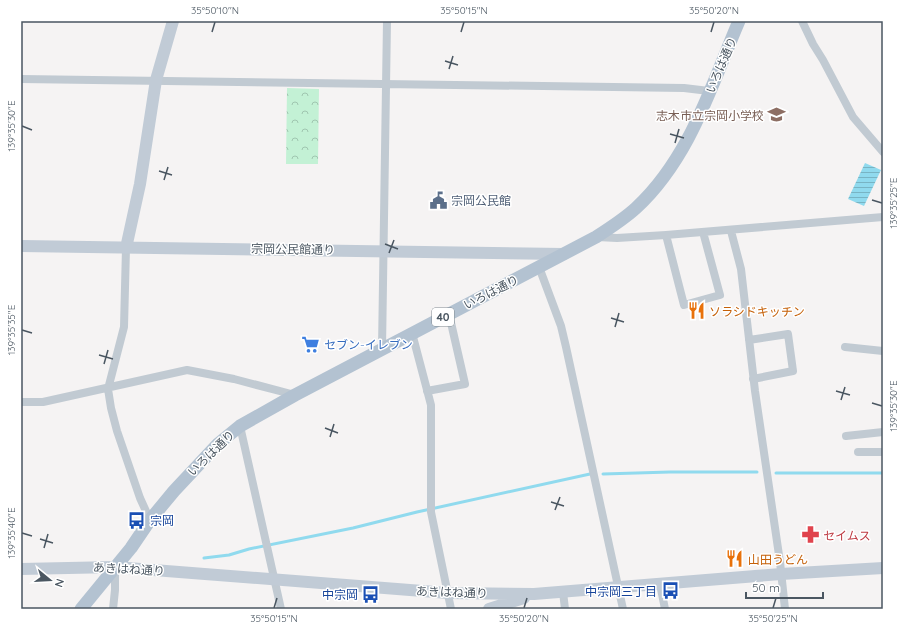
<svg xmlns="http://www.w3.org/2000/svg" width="904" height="630" viewBox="0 0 904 630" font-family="Quicksand,'Noto Sans JP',sans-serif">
	<defs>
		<pattern id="park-crowns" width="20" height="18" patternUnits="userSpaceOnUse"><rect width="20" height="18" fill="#c3f1d5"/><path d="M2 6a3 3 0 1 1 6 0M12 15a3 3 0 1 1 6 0" fill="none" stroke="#a0c6b0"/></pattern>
		<pattern id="water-rules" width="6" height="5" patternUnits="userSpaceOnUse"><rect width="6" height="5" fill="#90daee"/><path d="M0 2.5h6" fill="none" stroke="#78b4c4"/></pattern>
	</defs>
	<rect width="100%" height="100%" fill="#f5f3f3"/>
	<!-- park -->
	<path fill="url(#park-crowns)" d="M287 88 319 89 318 164H286Z"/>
	<!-- water -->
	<path fill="url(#water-rules)" d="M865 163 881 170 864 206 848 199Z"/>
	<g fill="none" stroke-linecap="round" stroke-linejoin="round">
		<!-- stream -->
		<path stroke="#90daee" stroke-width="3" d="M776 473H883
			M603 474 670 472H757
			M204 558 229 555 249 549 353 528 417 512 590 474"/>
		<!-- street -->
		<path stroke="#c1cad2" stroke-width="8" d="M802 21 813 44 823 60 853 117 883 152
			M21 79 684 88 709 91
			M731 231 741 269 755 391 780 562 785 609
			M666 235 684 305 720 295 703 232
			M597 237 617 238 666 235 883 217
			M126 248 124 327 108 389 111 408 117 431 140 498 150 520
			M539 267 561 326 566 347 623 609
			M412 333 431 405V512L451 609
			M749 340 788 334 793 371 753 379
			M845 347 883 351
			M382 349 387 21
			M427 391 465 384 449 314
			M21 402H43L187 370 234 379 295 395
			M240 426 281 609
			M846 436 883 432
			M858 452H883
			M660 584 665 609
			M563 592 565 609
			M113 609 115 590V568"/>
		<!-- secondary -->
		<path stroke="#c1cbd6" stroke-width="12" d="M21 246 564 254
			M126 248 140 184 156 80 173 21
			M21 569 115 567 448 593 534 594 781 574 883 568
			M489 609 524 598"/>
		<!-- primary -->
		<path stroke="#b3c2d1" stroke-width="13" d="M81 609 131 548 150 520 174 491 218 444 240 426 295 395 596 237C610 228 624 219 636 208 690 158 711 86 739 21"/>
	</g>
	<!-- ticks -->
	<path fill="none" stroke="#4a5661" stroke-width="1.5" d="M212 32 215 22M461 32 464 22M711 32 714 22M445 61 458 65M449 69 453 56M22 126 32 130M670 134 684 138M675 143 679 129M159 171 172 175M164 180 168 167M872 200 882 203M385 244 398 249M389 253 394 240M611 318 624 322M615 327 619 313M22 330 32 333M99 355 113 359M104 364 108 350M836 391 850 395M841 400 845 387M872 403 882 406M325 428 338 433M330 437 334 424M551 502 564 506M555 510 560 497M22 533 32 536M40 539 53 543M44 548 48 534M274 608 277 598M524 608 527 598M773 608 776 598"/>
	<!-- icons -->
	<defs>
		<symbol id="school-bare" viewBox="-9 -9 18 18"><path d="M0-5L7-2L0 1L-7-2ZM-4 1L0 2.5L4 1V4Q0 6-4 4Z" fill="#8d6e63" stroke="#fff" stroke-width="2.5" paint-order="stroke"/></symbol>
		<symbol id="civic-bare" viewBox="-9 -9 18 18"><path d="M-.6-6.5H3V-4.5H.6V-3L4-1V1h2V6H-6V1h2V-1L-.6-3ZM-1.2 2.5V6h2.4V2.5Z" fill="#5c6f8a" stroke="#fff" stroke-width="2.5" paint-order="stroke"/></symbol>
		<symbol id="restaurant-bare" viewBox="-9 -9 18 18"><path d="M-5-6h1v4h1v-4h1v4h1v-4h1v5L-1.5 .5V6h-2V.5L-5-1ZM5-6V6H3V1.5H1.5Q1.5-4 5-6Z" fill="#e8710a" stroke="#fff" stroke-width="2.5" paint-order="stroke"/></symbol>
		<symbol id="supermarket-bare" viewBox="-9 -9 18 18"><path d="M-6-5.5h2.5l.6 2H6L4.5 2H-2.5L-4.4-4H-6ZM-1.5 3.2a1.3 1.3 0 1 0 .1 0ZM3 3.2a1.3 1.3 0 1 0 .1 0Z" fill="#3f7fe0" stroke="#fff" stroke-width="2.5" paint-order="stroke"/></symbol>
		<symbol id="bus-bare" viewBox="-9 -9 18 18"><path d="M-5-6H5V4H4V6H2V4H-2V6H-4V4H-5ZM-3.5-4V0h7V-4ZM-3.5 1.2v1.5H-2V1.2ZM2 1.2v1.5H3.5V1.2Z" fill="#1a4fb4" stroke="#fff" stroke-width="2.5" paint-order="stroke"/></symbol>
		<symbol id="pharmacy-bare" viewBox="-9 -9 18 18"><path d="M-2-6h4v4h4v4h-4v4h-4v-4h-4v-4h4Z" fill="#e0444e" stroke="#fff" stroke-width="2.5" paint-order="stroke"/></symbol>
	</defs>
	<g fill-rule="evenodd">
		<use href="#school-bare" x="764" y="102" width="25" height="25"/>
		<use href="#civic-bare" x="426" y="188" width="25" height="25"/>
		<use href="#restaurant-bare" x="684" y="298" width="25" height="25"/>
		<use href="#supermarket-bare" x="298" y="332" width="25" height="25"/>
		<use href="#bus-bare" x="124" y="508" width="25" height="25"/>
		<use href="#pharmacy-bare" x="798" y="522" width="25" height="25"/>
		<use href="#restaurant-bare" x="722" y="546" width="25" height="25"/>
		<use href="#bus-bare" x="658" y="578" width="25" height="25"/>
		<use href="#bus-bare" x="358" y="582" width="25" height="25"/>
	</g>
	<g text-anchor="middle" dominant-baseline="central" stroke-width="3" stroke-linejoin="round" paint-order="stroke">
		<!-- shield labels -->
		<rect fill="#fff" stroke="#808990" stroke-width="1" x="432" y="308" width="22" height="18" rx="3"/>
		<g font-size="11" font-weight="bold" fill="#4a5661">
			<text x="443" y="317">40</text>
		</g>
		<!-- street labels -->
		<g font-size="12" fill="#4a5661" stroke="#fff">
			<text transform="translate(721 65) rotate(-67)">いろは通り</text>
			<text transform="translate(293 249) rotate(1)">宗岡公民館通り</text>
			<text transform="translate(491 292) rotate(-27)">いろは通り</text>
			<text transform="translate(211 453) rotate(-44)">いろは通り</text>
			<text transform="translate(129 569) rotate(3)">あきはね通り</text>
			<text transform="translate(452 592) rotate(2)">あきはね通り</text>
		</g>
		<!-- education labels -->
		<g font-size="12" fill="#785e54" stroke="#fff" text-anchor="end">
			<text x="764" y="115">志木市立宗岡小学校</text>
		</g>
		<!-- service labels -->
		<g font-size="12" fill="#4e5e75" stroke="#fff" text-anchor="start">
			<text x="451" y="200">宗岡公民館</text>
		</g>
		<!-- food labels -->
		<g font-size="12" fill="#c56008" stroke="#fff" text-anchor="start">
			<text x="709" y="311">ソラシドキッチン</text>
			<text x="748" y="559">山田うどん</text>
		</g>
		<!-- shop labels -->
		<g font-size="12" fill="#366cbe" stroke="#fff" text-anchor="start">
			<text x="324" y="344">セブン-イレブン</text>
		</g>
		<!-- transit labels -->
		<g font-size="12" fill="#164399" stroke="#fff" text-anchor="end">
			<text x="150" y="520" text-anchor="start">宗岡</text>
			<text x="657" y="591">中宗岡三丁目</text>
			<text x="358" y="594">中宗岡</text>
		</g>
		<!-- health labels -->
		<g font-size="12" fill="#be3a42" stroke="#fff" text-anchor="start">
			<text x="823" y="535">セイムス</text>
		</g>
	</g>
	<!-- border -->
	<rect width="904" height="630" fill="none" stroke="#ffffff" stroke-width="44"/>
	<!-- north arrow -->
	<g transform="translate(50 580) rotate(108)" stroke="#ffffff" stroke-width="3" paint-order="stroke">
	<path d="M0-3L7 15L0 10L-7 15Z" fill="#4a5661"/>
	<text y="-6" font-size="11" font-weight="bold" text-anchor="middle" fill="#4a5661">N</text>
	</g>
	<!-- scale -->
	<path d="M746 592v6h77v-6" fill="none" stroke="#4a5661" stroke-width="2"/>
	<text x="752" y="592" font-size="12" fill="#4a5661" stroke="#ffffff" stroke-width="3" paint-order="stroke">50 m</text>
	<rect x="22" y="22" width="860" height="586" fill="none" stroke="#4a5661" stroke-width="1.5"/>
	<g font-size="10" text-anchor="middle" fill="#4a5661">
		<text x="215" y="14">35°50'10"N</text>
		<text x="464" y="14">35°50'15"N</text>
		<text x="714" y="14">35°50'20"N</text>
		<text transform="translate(11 126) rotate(-90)" y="4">139°35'30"E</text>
		<text transform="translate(893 203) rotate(-90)" y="4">139°35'25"E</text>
		<text transform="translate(11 330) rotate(-90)" y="4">139°35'35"E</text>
		<text transform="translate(893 406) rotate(-90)" y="4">139°35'30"E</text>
		<text transform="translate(11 533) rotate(-90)" y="4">139°35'40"E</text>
		<text x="274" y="622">35°50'15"N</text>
		<text x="524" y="622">35°50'20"N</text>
		<text x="773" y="622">35°50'25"N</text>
	</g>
</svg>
